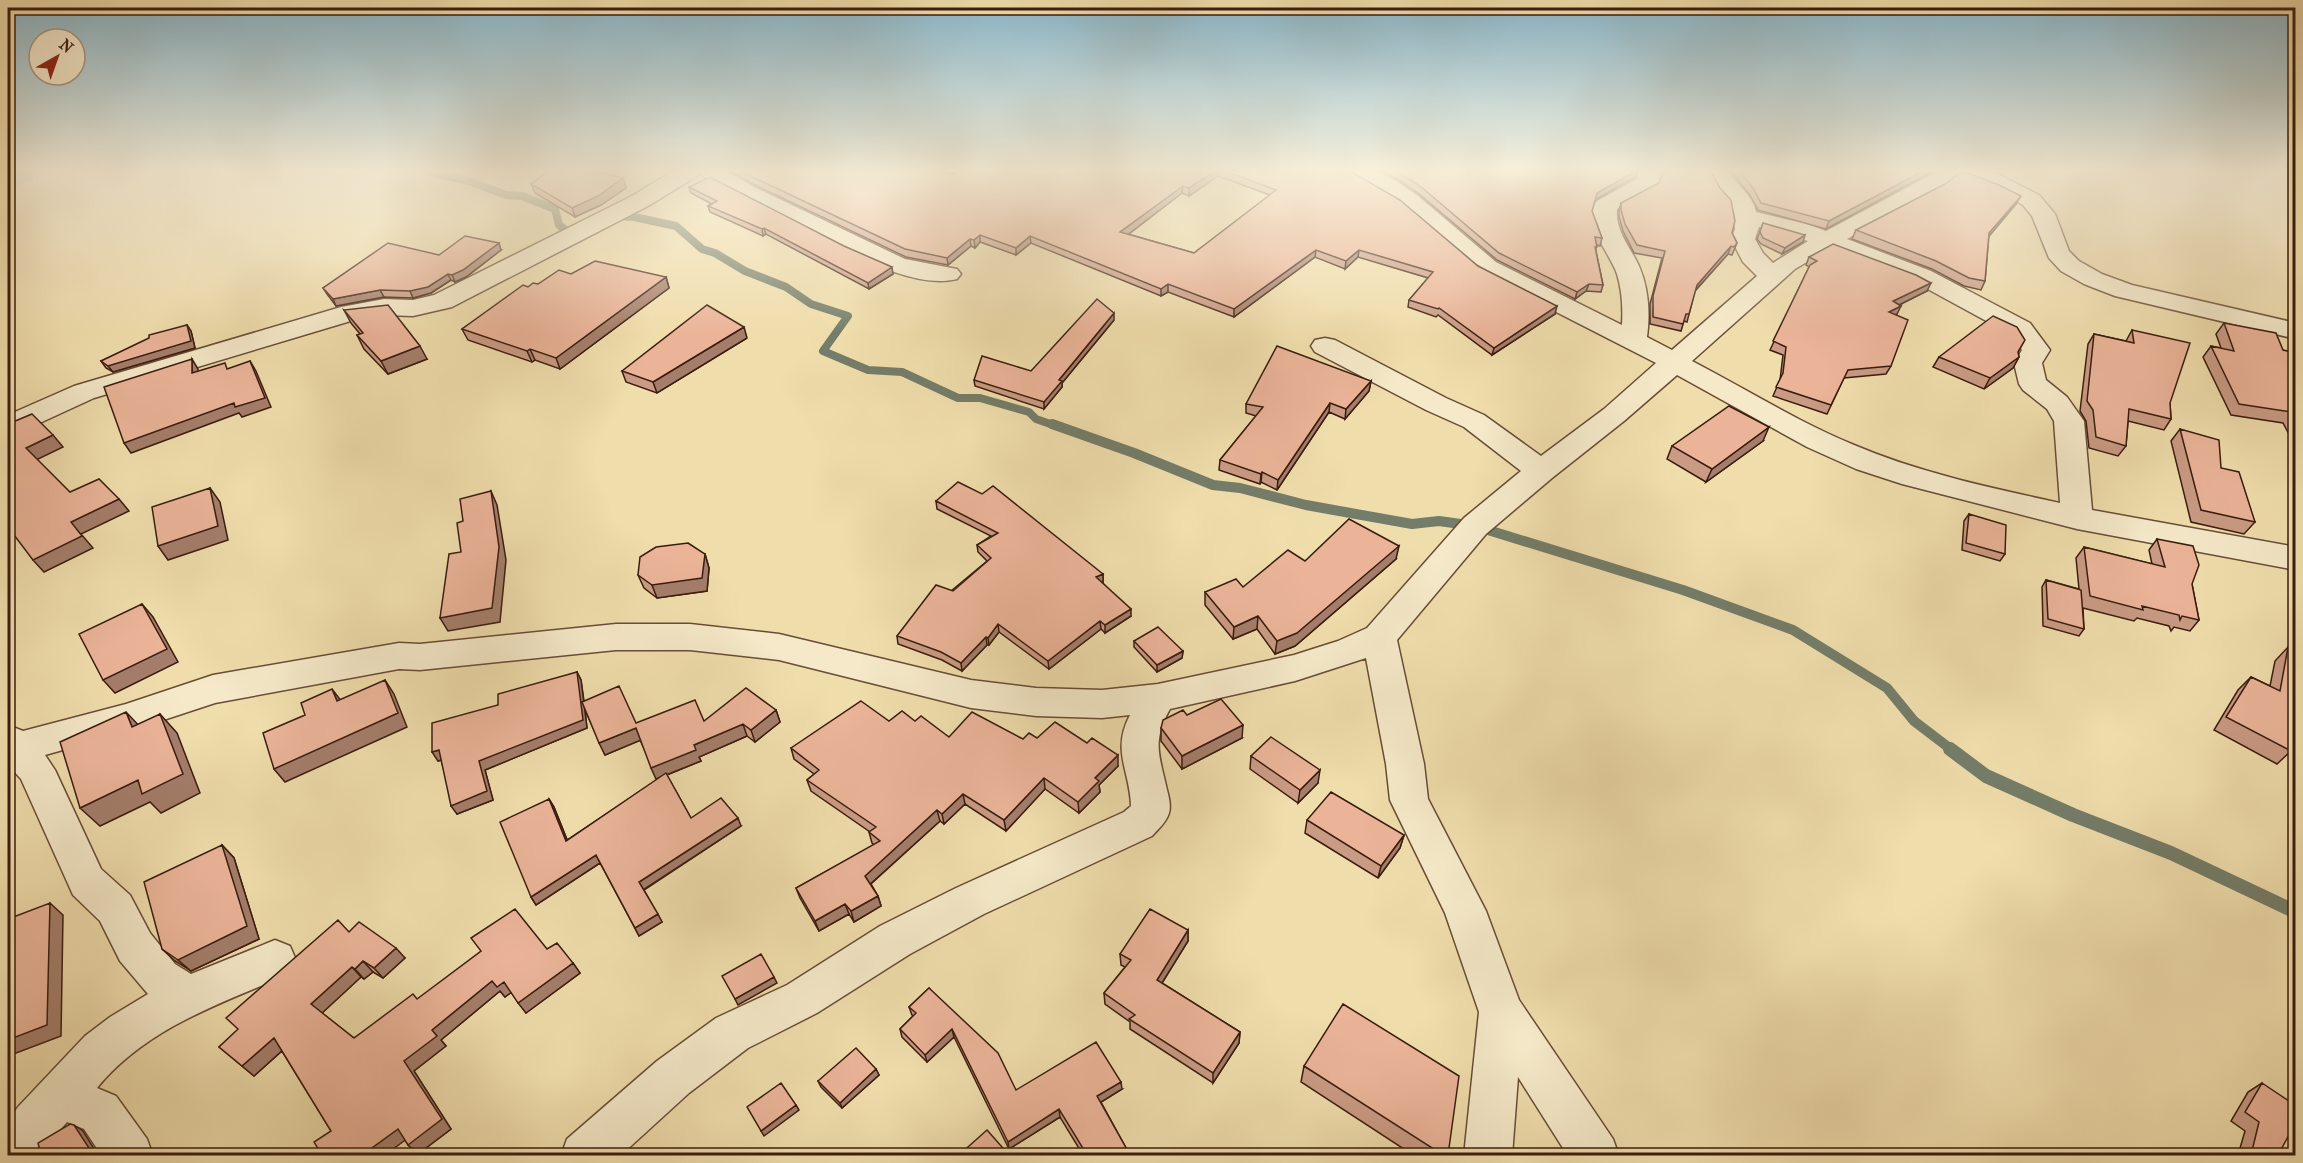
<svg xmlns="http://www.w3.org/2000/svg" width="2303" height="1163" viewBox="0 0 2303 1163" font-family="'IM FELL French Canon',serif">
	<rect width="100%" height="100%" fill="#f0ddac"/>
	<filter id="stains"><feTurbulence type="fractalNoise" baseFrequency=".00333" numOctaves="4"/><feColorMatrix values="0 0 0 0 .2 0 0 0 0 .09 0 0 0 0 .02 0 0 0 .5 -.17"/></filter>
	<radialGradient id="worn" r=".72"><stop offset=".6" stop-color="#630" stop-opacity="0"/><stop offset="1" stop-color="#630" stop-opacity=".3"/></radialGradient>
	<g fill="none" stroke-linecap="round" stroke-linejoin="round">
		<!-- stream-far2 -->
		<path stroke="#747d69" stroke-width="8" d="M428 171 472 182 506 195 522 196 555 209 559 225 567 231
			M615 216 634 217 676 226 702 249 715 253 745 271 786 287 811 304 848 316 823 351 868 370 902 372 958 398H980L1029 412 1036 419 1056 426"/>
		<!-- stream-far1 -->
		<path stroke="#747d69" stroke-width="10" d="M1052 424 1134 453 1213 485 1240 488 1306 505 1412 524 1439 521 1475 526 1683 590 1793 630 1887 688 1914 721 1952 750"/>
		<!-- stream -->
		<path stroke="#747d69" stroke-width="14" d="M1950 749 1986 776 2073 815 2171 853 2296 912"/>
		<!-- river -->
		<path fill="#9bbda5" fill-rule="evenodd" d="M8 171H38L32 180 8 188Z"/>
		<defs>
			<path id="minor" d="M673 171H727L754 187 905 259 957 269 961 274 957 279C913 290 852 253 814 234 776 216 739 198 703 176L700 172 697 176 648 206 452 307 413 316 384 315 354 320 94 398 18 433 8 435V415L74 386 341 307 384 299 413 300 434 295 632 196Z
				M1347 171H1376L1396 181 1417 195 1496 262 1622 325C1623 308 1622 290 1617 274 1610 253 1581 223 1597 201L1637 179 1640 171H1662L1656 188 1617 209C1615 231 1631 248 1639 266 1649 289 1650 314 1647 337L1672 350 1757 276 1743 262 1731 239 1735 229 1731 206 1719 194 1706 171H1728C1737 185 1754 197 1756 212L1807 224 1826 231 1938 171H1992L2039 195 2055 214 2069 251 2079 261 2102 274 2132 285 2296 323V339L2115 296 2084 284 2061 271 2049 258 2032 216 2023 205 1967 176 1964 172 1940 190 1847 239 1931 271 2030 323 2050 350 2042 363 2046 380 2067 397 2084 421 2092 510 2296 547V570L2077 529 1902 484 1856 469 1807 447 1677 375 1624 421 1552 478 1486 534 1397 640 1424 764 1428 799 1486 911 1519 1000 1613 1139 1619 1156H1568L1518 1077 1512 1156H1464L1479 1012 1445 913 1390 800 1386 764 1366 658 1295 681 1170 709C1151 742 1160 757 1167 790 1169 797 1171 807 1169 813 1166 823 1158 829 1152 836L984 914 910 954 817 1013 748 1048 689 1093 620 1156H561L567 1139 657 1061 716 1018 787 985 880 926 956 888 1124 812 1131 806C1130 770 1111 751 1130 715L1102 718 1036 716 971 708 779 660 690 650H616L420 670 399 669 215 703 127 732 45 755 55 770 101 869 130 895 150 933 175 964 191 974 275 940 290 946 296 960 290 974C221 1003 146 1028 97 1088L116 1096 147 1139 153 1156H102L84 1129 67 1122 45 1147 42 1156H8V1121L18 1107 85 1036 110 1017 148 994 120 961 100 921 73 895 21 779 8 765V725L23 731 126 704 213 675 399 643 420 644 616 624H690L779 634 971 680 1036 688 1102 690 1158 684 1294 655 1338 641 1367 628 1464 518 1521 471 1464 427 1426 410 1315 352 1311 346 1315 340 1325 338 1335 340 1446 398 1484 415 1541 456 1604 409 1656 363 1478 272 1400 205 1350 176ZM1759 227 1808 241 1773 263 1763 253 1755 239ZM1829 249 1913 281 2012 335 2022 350 2014 363 2019 384 2023 390 2047 409 2054 421 2060 503C1991 488 1920 473 1854 445 1798 422 1746 389 1692 361L1795 269Z"/>
		</defs>
		<!-- minor casing -->
		<use href="#minor" stroke="#684c36" stroke-width="3"/>
		<!-- minor -->
		<use href="#minor" fill="#f5e9c9" fill-rule="evenodd"/>
	</g>
	<!-- wall -->
	<path fill="#ca9b84" stroke="#3a1c0e" stroke-width="1.5" fill-rule="evenodd" d="M729 171H944L952 174 958 171H1350L1478 266 1555 314 1492 355 1438 315 1436 317 1408 307 1409 300 1428 278 1358 257 1345 269 1315 257 1234 317 1168 292 1161 296 1031 243 1016 255 980 242 975 248 971 246 948 265 906 257 755 185ZM1218 176 1270 195 1194 253 1128 234 1182 193 1189 196Z
		M1381 171H1638L1635 177 1595 200 1592 211 1602 238 1600 246 1596 245V251L1603 285 1601 292 1586 291 1575 299 1497 260 1418 193 1397 179Z
		M1731 171H1933L1826 229 1758 210 1750 195Z
		M623 178 626 188 601 205 575 217 535 193 531 184Z
		M689 187 893 274 869 289 766 234 763 236 710 212 708 206 712 204 691 193Z
		M1621 203 1732 233 1737 243 1732 255 1728 254 1695 291 1687 322 1684 321 1681 331 1650 324V304L1662 258 1634 253 1623 231 1619 217V210Z
		M2016 204 1989 236 1985 281 1981 290 1964 286 1932 269 1852 239 1856 230Z
		M1763 223 1803 242 1782 254 1761 244 1757 239Z
		M501 250 466 277 455 282 451 280 431 293 413 298 384 297 336 306 327 294 323 288 439 255Z
		M1809 257 1927 291 1899 305 1897 314 1896 315 1891 366 1886 374 1844 378 1827 414 1773 396 1780 380 1783 355 1770 350 1809 267 1806 265Z
		M571 274 666 277 669 288 560 369 535 360 532 362 468 340 462 329 528 287Z
		M344 310 427 359 388 374 364 349 357 335 360 334 351 323Z
		M1114 320 1062 383V387L1044 409 975 386 974 380 1031 371Z
		M2224 323 2283 350 2295 360V443L2293 442 2283 423 2231 415 2203 357 2211 346 2221 348 2216 334Z
		M187 325 191 331 195 348 113 372 106 368 101 361Z
		M2132 330 2170 403 2171 419 2164 430 2128 421 2126 446 2118 456 2089 448 2086 421 2080 411 2088 344 2094 334 2126 341Z
		M747 338 657 393 626 382 622 371Z
		M2018 352 2019 357 2013 368 1984 389 1933 367 1939 357Z
		M1371 381 1369 391 1345 419 1329 412 1277 490 1261 482 1260 484 1219 470 1220 460 1256 416 1246 413V404Z
		M2180 429 2221 468 2255 522 2244 534 2191 522 2171 441Z
		M1763 441 1706 482 1667 459 1672 446Z
		M936 501 1103 574V582H1102L1131 616 1105 633 1101 629 1049 669 999 632 989 645H987L962 671 942 660 898 644 897 636 987 561 978 552 977 545 991 536 937 509Z
		M1969 514 2005 554 2000 561 1962 550 1964 521Z
		M2157 539 2192 584 2199 620 2190 631 2174 627 2171 631 2169 626 2137 618 2134 621 2083 608 2084 629 2079 636 2043 626 2042 587 2046 580 2079 589 2076 558 2084 547 2152 564 2149 550Z
		M705 554 709 568 707 591 657 598 644 588 638 575Z
		M1396 559 1295 646 1275 654 1257 629 1233 639 1205 605V592L1243 587 1305 561Z
		M1134 641 1183 651 1182 658 1157 672 1134 647Z
		M2288 647 2291 751 2277 764 2214 730 2238 690 2251 677 2270 686 2275 661Z
		M577 672 581 680 584 701 636 723 704 721 776 710 780 722 755 742 747 736 699 757 701 761 667 775 691 818 741 826 644 890 662 922 639 936 600 863 536 905 531 897 549 799 554 807 567 840 658 779 640 740 605 755 585 710 587 728 485 770 493 800 457 814 441 760 438 761 498 705Z
		M889 721H915L949 737 1023 739 1037 738 1118 766 1099 785 1100 792 1079 813 1045 789 1006 831 965 804 944 824 940 821 871 884 878 896 881 906 854 922 849 914 819 931 800 898 796 888 874 845 872 843 869 832H870L811 791 807 780 814 774 794 759 791 748Z
		M1161 728 1242 738 1182 769 1161 741Z
		M1251 756 1318 783 1298 803 1250 769Z
		M1307 820 1404 835 1400 848 1378 878 1305 833Z
		M222 845 234 858 259 939 191 971 175 961 162 949Z
		M1188 930V941L1162 983 1240 1032 1239 1043 1213 1083 1130 1029V1022L1105 1004 1104 993 1125 967 1121 965 1120 954Z
		M349 932 405 958 383 978 373 972 364 979 361 977 322 1013 354 1038 417 999 547 949 573 963 580 973 526 1013 511 992 505 997 500 991 441 1040 446 1046 414 1071 451 1129 418 1154 408 1145 405 1140 331 1131 282 1051 254 1076 219 1047Z
		M929 988 1016 1090 1122 1089 1101 1102 1130 1155H1083L1060 1117 1009 1149 954 1037 927 1062 902 1037 900 1029 913 1016 912 1015 909 1007Z
		M1304 1066 1448 1155H1413L1301 1082Z
		M876 1069 879 1075 842 1108 821 1087 818 1081Z
		M2262 1083 2278 1155H2238L2245 1131 2231 1121 2248 1092Z"/>
	<!-- shaded-wall -->
	<path fill="#a47e6b" stroke="#3a1c0e" stroke-width="1.5" d="M1215 171H1219L1218 176 1189 196V188Z
		M1636 171H1638L1635 177 1595 200 1597 193Z
		M1923 171H1933L1826 229 1829 221Z
		M623 178 626 188 601 205 575 217 572 208Z
		M1183 186 1182 193 1121 240 1120 232Z
		M2021 196 2016 204 1985 241 1989 233Z
		M764 228 766 234 763 236 762 229Z
		M980 235V242L975 248 974 240Z
		M1805 235 1803 242 1782 254 1785 248Z
		M1030 236 1031 243 1016 255V248Z
		M970 239 971 246 948 265 947 258Z
		M499 243 501 250 466 277 455 282 452 275Z
		M1731 246 1728 254 1694 292 1697 285Z
		M1316 250 1315 257 1234 317V309Z
		M1359 250 1358 257 1345 269 1346 261Z
		M892 267 893 274 869 289 868 283Z
		M448 274 451 280 431 293 413 298 410 291Z
		M666 277 669 288 560 369 556 358Z
		M1931 283 1927 291 1889 310 1893 301Z
		M1168 284V292L1161 296V289Z
		M1589 284 1586 291 1575 299 1577 292Z
		M380 290 384 297 336 306 333 299Z
		M1557 306 1555 314 1492 355 1494 348Z
		M1901 306 1897 314 1885 320 1889 312Z
		M1114 313V320L1062 383V387L1044 409V402L1059 380Z
		M187 325 191 331 195 348 113 372 108 366Z
		M744 327 747 338 657 393 653 382Z
		M420 346 427 359 388 374 381 361Z
		M530 349 535 360 532 362 527 351Z
		M2019 357 2013 368 1984 389 1990 378Z
		M192 359 198 369V383L192 373Z
		M250 361 256 371 271 407 242 417 239 413 131 453 124 443Z
		M1371 381 1369 391 1345 419 1346 409Z
		M1330 403 1329 412 1277 490 1278 480Z
		M1769 427 1763 441 1706 482 1712 469Z
		M53 435 63 447 36 460 26 448Z
		M1262 472 1261 482 1260 484 1261 474Z
		M210 488 220 502 228 540 168 560 158 546Z
		M491 491 497 505 506 560 500 622 448 631 440 618Z
		M119 499 129 511 81 534 93 548 44 572 33 560 71 522Z
		M1399 546 1396 559 1295 646 1275 654 1277 641Z
		M705 554 709 568 707 591 657 598 652 585Z
		M1103 574V582L1096 585V577Z
		M142 604 153 617 178 662 115 693 103 680Z
		M1131 609V616L1105 633V625Z
		M1258 616 1257 629 1233 639 1234 627Z
		M1100 621 1101 629 1049 669 1048 661Z
		M998 624 999 632 989 645 988 638Z
		M986 637 987 645 962 671 961 663Z
		M1183 651 1182 658 1157 672V665Z
		M577 672 581 680 587 728 485 770 493 800 457 814 451 806 479 761Z
		M385 680 394 694 407 727 285 782 274 769Z
		M332 689 342 702 337 701Z
		M776 710 780 722 755 742 751 730Z
		M126 712 144 731 132 727Z
		M160 714 177 733 200 793 161 813 150 802 100 826 80 808 138 780Z
		M743 724 747 736 699 757 701 761 656 779 651 768 694 745Z
		M1243 725 1242 738 1182 769V756Z
		M636 728 641 740 605 755 599 743Z
		M439 750 444 759 438 761 432 752Z
		M1118 755V766L1099 785 1100 792 1079 813 1078 802 1095 778Z
		M1320 770 1318 783 1298 803 1300 790Z
		M1044 778 1045 789 1006 831 1004 820Z
		M963 794 965 804 944 824 942 814Z
		M549 799 554 807 571 849 566 841Z
		M937 810 940 821 868 886 865 876Z
		M738 818 741 826 643 890 639 882Z
		M1404 835 1400 848 1378 878 1381 866Z
		M222 845 234 858 259 939 191 971 178 960Z
		M596 855 600 863 536 905 531 897Z
		M878 896 881 906 854 922 851 911Z
		M50 903 63 915 61 1036 11 1055 8 1053V1040Z
		M845 904 849 914 819 931 815 921Z
		M658 914 662 922 639 936 635 928Z
		M1188 930V941L1157 991V980Z
		M396 948 405 958 383 978 374 968Z
		M363 961 373 972 364 979 355 969Z
		M573 963 580 973 526 1013 518 1003Z
		M352 967 361 977 321 1014 311 1004Z
		M774 977 777 983 738 1005 735 999Z
		M492 981 504 982 512 992 505 997 500 991 441 1040 446 1046 414 1071 451 1129 418 1154 408 1145 404 1061 432 1030Z
		M952 1029 954 1037 927 1062 925 1055Z
		M1240 1032 1239 1043 1213 1083V1073Z
		M274 1038 285 1048 254 1076 242 1066Z
		M876 1069 879 1075 842 1108 840 1103Z
		M1121 1082 1122 1089 1098 1104 1097 1096Z
		M796 1105 799 1110 764 1136 761 1131Z
		M1059 1109 1060 1117 1009 1149 1008 1142Z
		M74 1125 83 1131 98 1155H91Z
		M398 1129 408 1138 385 1155H362Z"/>
	<!-- building -->
	<path fill="#ebb499" stroke="#3a1c0e" stroke-width="1.5" d="M549 171H595L623 178 598 196 572 208 531 184Z
		M740 171H944L952 174 958 171H1215L1189 188 1183 186 1120 232 1194 253 1276 190 1225 171H1350L1400 200 1478 266 1557 306 1494 348 1439 308 1438 309 1409 300 1433 272 1359 250 1346 261 1316 250 1234 309 1168 284 1161 289 1030 236 1016 248 980 235 974 240 970 239 947 258 905 249Z
		M1396 171H1636L1597 193 1592 211 1602 238 1595 237 1597 247H1595L1603 285 1589 284 1577 292 1499 253 1420 186Z
		M1664 171H1711L1720 188 1731 200 1735 221 1732 233 1737 243 1734 247 1731 246 1697 285 1689 314H1686L1683 324 1653 317V296L1665 251 1637 245 1625 224 1621 210V203L1659 183Z
		M1739 171H1923L1829 221 1761 203 1753 188Z
		M1962 171 1999 185 2021 196 1989 233 1985 281 1969 278 1936 261 1856 230 1945 184Z
		M710 177 844 246 892 267 868 283 764 228 762 229 708 206 717 201 689 187Z
		M1763 223 1805 235 1785 248 1763 238 1760 232Z
		M465 236 499 243 463 270 452 275 448 274 428 287 410 291 380 290 333 299 323 288 388 243 439 255Z
		M1833 244 1916 275 1931 283 1893 301 1901 306 1889 312 1908 320 1891 366 1848 370 1831 405 1776 387 1783 373 1786 347 1773 341 1810 265 1817 261 1809 257Z
		M595 261 666 277 556 358 530 349 527 351 462 329 523 285 528 287 533 283 538 284 559 270 571 274Z
		M1097 299 1114 313 1059 380 1062 381 1044 402 974 380 982 356 1031 371Z
		M388 305 420 346 381 361 357 335 363 333 344 310Z
		M707 305 744 327 653 382 622 371Z
		M1993 316 2017 327 2025 340 2018 352 2019 357 1990 378 1939 357Z
		M2224 323 2276 333 2283 350 2292 352 2295 360V418L2292 412 2239 404 2211 346 2234 351Z
		M187 325 191 341 108 366 101 361 149 338V335Z
		M2132 330 2190 343 2170 403 2171 419 2129 409 2126 446 2096 437 2093 410 2087 401 2094 334 2134 343Z
		M1277 346 1371 381 1346 409 1330 403 1278 480 1262 472 1261 474 1220 460 1263 407 1246 404Z
		M192 359V373L225 363 227 369 250 361 265 398 235 407 234 403 124 443 104 387Z
		M1729 406 1769 427 1712 469 1672 446Z
		M32 414 53 435 26 448 70 492 99 479 119 499 71 522 82 536 33 560 8 527V525L14 522 8 516V424Z
		M2180 429 2219 440 2221 468 2239 472 2255 522 2201 510Z
		M958 482 982 494 993 486 1103 574 1096 577 1131 609 1105 625 1100 621 1048 661 998 624 988 638 986 637 961 663 941 652 897 636 936 585 953 591 991 558 977 545 998 533 936 501Z
		M210 488 218 526 158 546 152 507Z
		M491 491 499 547 492 608 440 618 449 554 461 552 457 523 463 521 460 499Z
		M1969 514 2006 525 2005 554 1966 543Z
		M1349 519 1399 546 1297 633 1277 641 1258 616 1234 627 1205 592 1236 579 1243 587 1288 550 1305 561Z
		M2157 539 2193 546 2199 565 2192 584 2199 620 2182 616 2180 620 2179 615 2142 606 2143 610 2090 596 2084 547 2165 567Z
		M688 543 705 554 702 578 652 585 638 575 640 557 656 547Z
		M2046 580 2081 590 2084 629 2048 619Z
		M142 604 167 649 103 680 79 634Z
		M1158 627 1183 651 1157 665 1134 641Z
		M2288 647 2295 650V743L2291 751 2226 717 2251 677 2280 691Z
		M577 672 583 720 479 761 487 791 451 806 439 750 432 752V723L498 705V694Z
		M385 680 398 713 274 769 263 733 305 715 301 703 332 689 337 701Z
		M619 686 636 723 695 700 704 721 746 688 776 710 751 730 743 724 694 745 696 750 651 768 636 728 599 743 582 702Z
		M1221 699 1243 725 1182 756 1161 728 1163 720 1183 710 1187 715Z
		M861 701 889 721 902 711 915 721 921 716 949 737 972 712 1023 739 1029 733 1037 738 1055 722 1087 743 1092 738 1118 755 1095 778 1099 781 1078 802 1044 778 1004 820 963 794 942 814 937 810 865 876 878 896 851 911 845 904 815 921 796 888 880 841 869 832 876 827 807 780 819 770 791 748Z
		M126 712 132 727 160 714 183 774 142 794 138 780 80 808 60 742Z
		M1271 737 1320 770 1300 790 1251 756Z
		M666 773 691 818 721 798 738 818 639 882 658 914 635 928 596 855 531 897 500 822 549 799 566 841Z
		M1331 792 1404 835 1381 866 1307 820Z
		M222 845 247 926 178 960 162 949 144 882Z
		M50 903 47 1025 8 1040V919Z
		M515 909 547 949 557 943 573 963 518 1003 504 982 497 987 492 981 432 1030 437 1036 404 1061 442 1119 408 1145 398 1129 362 1155H322L314 1142 331 1131 274 1038 242 1066 219 1047 238 1029 226 1018 338 920 349 932 359 922 396 948 374 968 363 961 355 969 352 967 311 1004 354 1038 413 994 417 999 481 951 471 938Z
		M1150 909 1188 930 1157 980 1240 1032 1213 1073 1129 1019 1135 1015 1104 993 1131 960 1120 954Z
		M761 954 774 977 735 999 722 976Z
		M929 988 998 1053 1016 1090 1096 1042 1121 1082 1097 1096 1130 1155H1087L1059 1109 1008 1142 952 1029 925 1055 900 1029 916 1013 909 1007Z
		M1343 1004 1459 1076 1448 1155H1443L1304 1066Z
		M856 1048 876 1069 840 1103 818 1081Z
		M781 1083 796 1105 761 1131 747 1107Z
		M2262 1083 2295 1105V1124L2278 1155H2251L2259 1122 2245 1112Z
		M70 1124 74 1125 89 1148 91 1155H41L38 1143Z
		M987 1130 1009 1155H959Z"/>
	<!-- sky -->
	<linearGradient id="sky" x2="0" y2="1"><stop stop-color="#89b8cd"/><stop offset="0.51" stop-color="#f8f0da"/><stop offset="1" stop-color="#f8f0da" stop-opacity="0"/></linearGradient>
	<rect width="2303" height="334" fill="url(#sky)"/>
	<!-- margin -->
	<rect width="2303" height="1163" fill="none" stroke="#f0ddac" stroke-width="30"/>
	<rect x="9" y="9" width="2285" height="1145" fill="none" stroke="#3a1c0e" stroke-width="3"/>
	<rect x="15" y="15" width="2273" height="1133" fill="none" stroke="#3a1c0e" stroke-width="1.5"/>
	<!-- north arrow -->
	<g transform="translate(57 57) rotate(40)"><circle r="28" fill="#f5e9c9" stroke="#aa977e" stroke-width="1.5"/>
	<path d="M0-4.5L10 22L0 15L-10 22Z" fill="#8f2418"/>
	<text y="-9" font-size="16" font-weight="bold" text-anchor="middle" fill="#3a1c0e">N</text>
	</g>
	<rect width="100%" height="100%" filter="url(#stains)"/>
	<rect width="100%" height="100%" fill="url(#worn)"/>
</svg>
